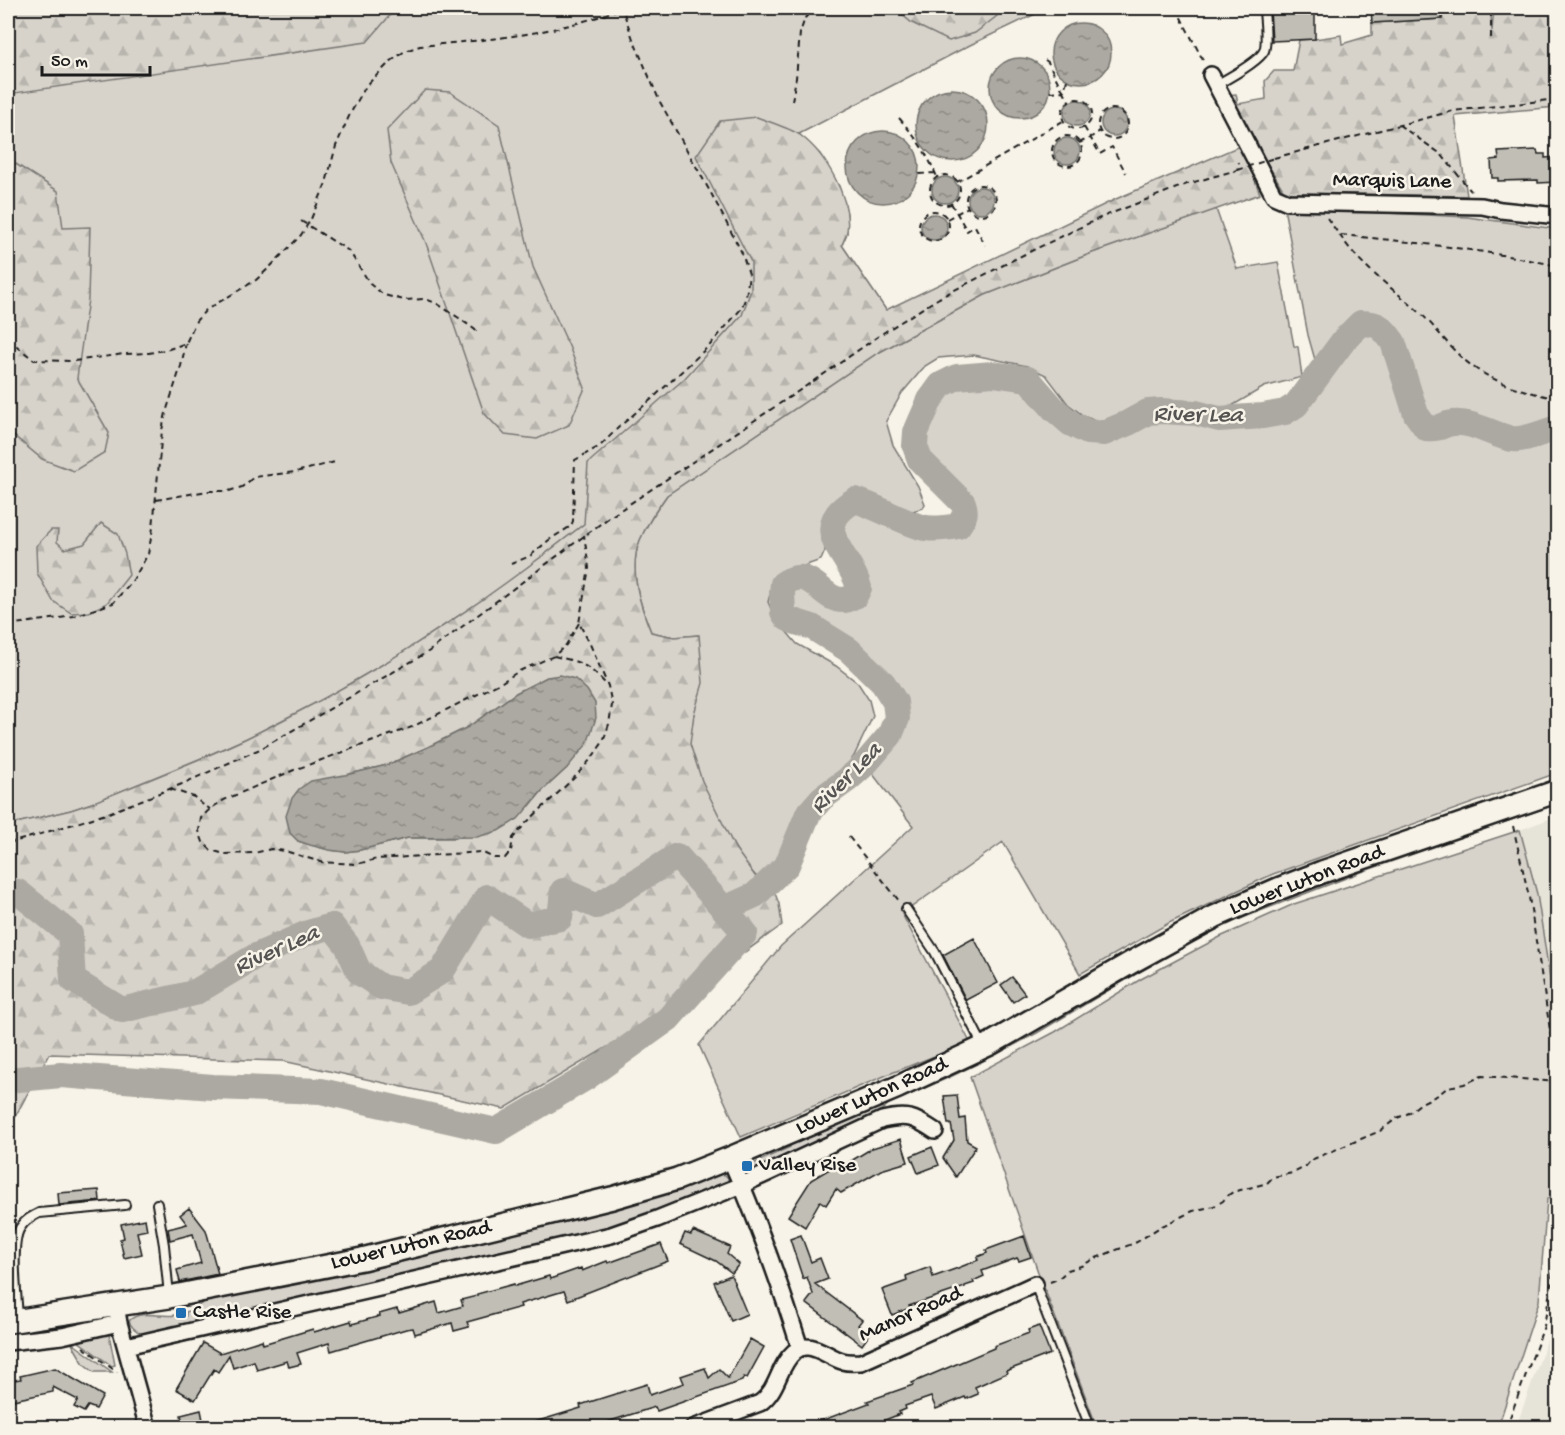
<svg xmlns="http://www.w3.org/2000/svg" width="1565" height="1435" viewBox="0 0 1565 1435" font-family="'Gochi Hand',sans-serif">
	<defs>
		<pattern id="forest-firs" width="22" height="20" patternUnits="userSpaceOnUse" patternTransform="scale(1.5)"><rect width="22" height="20" fill="#d7d3cb"/><path d="M5 1l3.5 6h-7zM16 11l3.5 6h-7z" fill="#b8b5ae"/></pattern>
		<pattern id="water-ripples" width="26" height="14" patternUnits="userSpaceOnUse" patternTransform="scale(1.5)"><rect width="26" height="14" fill="#aca9a2"/><path d="M2 4q2-2 4 0t4 0M15 11q2-2 4 0t4 0" fill="none" stroke="#8b8983"/></pattern>
	</defs>
	<rect width="100%" height="100%" fill="#f7f3e8"/>
	<filter id="ink" filterUnits="userSpaceOnUse"><feTurbulence type="fractalNoise" baseFrequency=".0167" numOctaves="2"/><feDisplacementMap in="SourceGraphic" scale="12" xChannelSelector="R" yChannelSelector="G"/><feConvolveMatrix kernelMatrix="1 2 1 2 8 2 1 2 1" color-interpolation-filters="sRGB"/></filter>
	<g filter="url(#ink)">
		<!-- built -->
		<path fill="#e6e3d9" d="M1557 816V1025L1537 894 1520 830Z
			M1557 1290V1427H1516L1551 1329Z"/>
		<!-- green -->
		<path fill="#d7d3cb" stroke="#7a7874" stroke-width="1.5" d="M8 8H1048L970 45 799 134 820 154 839 186 847 214V233L842 245 886 310 584 524 501 588 402 653 325 698 247 738 204 757 92 803 71 810 8 825Z
			M1284 208 1467 217 1557 229V773L1273 874 1169 923 1080 974 1003 842 902 914 970 1042 889 1074 741 1137 699 1045 781 946 913 826 865 764C876 751 892 737 896 719 904 687 838 641 814 628 805 624 791 624 785 615 780 608 782 593 783 584 813 563 820 602 845 599 849 599 852 597 855 596L859 588C852 555 805 529 855 500 878 507 899 520 921 527 932 530 947 528 958 526 964 516 967 514 963 503L920 460 915 446 916 432 930 400 941 385 957 377 993 374 1028 379 1054 409 1070 423 1088 432 1105 433 1128 423 1148 412 1161 411 1196 413 1219 419 1263 416 1285 412 1296 405 1319 374 1308 335Z
			M1216 209 1237 269 1278 262 1294 346 1298 347 1302 377 1264 387 1225 410 1200 403 1158 400 1146 403 1121 416 1098 422 1084 416 1068 404 1046 375 1027 366 974 355 938 358 925 366 902 393 886 421 893 445 918 486 925 504 923 508 909 512 879 497 861 491 843 498 828 512 823 532 825 551 821 560 801 567 785 569 774 578 768 602 775 618 797 644 836 666 858 683 869 700 873 716 854 756 837 779 819 790 803 810 797 833 788 855 773 874 763 882C737 864 696 777 690 745 688 736 693 723 694 713 697 688 697 661 698 635L674 637 651 632C640 605 628 569 640 540 647 523 657 509 667 495L876 354 985 295 1092 253Z
			M1557 799V804L1364 871 1237 920 1196 940 1129 978 1037 1033 995 1055 950 1077 890 1103 879 1112 751 1171H746L744 1168 790 1147 789 1143 1251 908Z
			M1520 830 1537 894 1557 1025 1558 1196 1547 1199 1539 1301 1498 1427H1097L1038 1272 970 1077 1055 1032 1141 979 1220 937 1294 904Z
			M717 1173 725 1175 728 1178V1185L612 1230 143 1335C137 1331 131 1328 129 1321 140 1309 161 1318 176 1315L177 1318 186 1316V1312L194 1309V1308L218 1294Z
			M106 1331 109 1334 115 1365 112 1366 78 1341V1338Z
			M71 1342 112 1372H94L84 1364Z"/>
		<!-- forest -->
		<path fill="url(#forest-firs)" stroke="#7a7874" stroke-width="1.5" fill-rule="evenodd" d="M8 8H391L393 12 367 42 8 94Z
			M894 8H996L997 16 975 33 949 41 912 23Z
			M1442 8H1492L1491 16 1492 31 1494 8H1557V107L1455 116 1467 196 1285 193 1264 158 1258 144 1225 95 1236 94 1238 104 1266 99 1265 81 1274 71H1293L1299 40 1315 39 1341 35 1342 44 1372 35V23L1442 19Z
			M425 90 450 92 499 125 533 267 569 346 585 388 569 425 537 439 505 435 484 413 426 243 391 163 387 130Z
			M757 117C769 122 790 128 800 135 826 154 852 199 847 232 846 237 843 241 842 245L886 310 1116 199 1242 145 1260 194 1092 253 985 295 876 354 667 495C657 509 647 523 640 540 628 569 640 605 651 632L674 637 699 635 703 683 694 714 690 744 702 781 735 848 755 876 773 888 779 904 782 925 646 1024 504 1109 283 1061 49 1054 16 1115 8 1127V825L71 810 92 803C143 782 196 762 247 738 368 680 479 607 584 524L588 463 684 379 742 315 751 290V262L696 156 720 121ZM547 677 567 768 542 791 530 806 456 838H408L360 850 345 852 329 850 298 841 350 774 387 765 428 747 468 727 516 693Z
			M8 159 58 191 63 228 90 227 88 299 77 378 109 433 105 452 74 471 42 459 13 435 8 421Z
			M101 523 118 534 125 554 129 575 107 603 89 612 71 613 53 601 37 573 36 546 51 530H58L57 542 65 549 84 544Z"/>
		<!-- water -->
		<path fill="url(#water-ripples)" stroke="#72716c" stroke-width="1.5" d="M1051 53a30 30 0 1 1 60 0a30 30 0 1 1-60 0Z
			M990 88a30 30 0 1 1 60 0a30 30 0 1 1-60 0Z
			M916 125a36 36 0 1 1 72 0a36 36 0 1 1-72 0Z
			M1064 113a13 13 0 1 1 26 0a13 13 0 1 1-26 0Z
			M1101 123a13 13 0 1 1 26 0a13 13 0 1 1-26 0Z
			M847 167a36 36 0 1 1 72 0a36 36 0 1 1-72 0Z
			M1054 151a13 13 0 1 1 26 0a13 13 0 1 1-26 0Z
			M932 190a13 13 0 1 1 26 0a13 13 0 1 1-26 0Z
			M968 200a13 13 0 1 1 26 0a13 13 0 1 1-26 0Z
			M921 227a13 13 0 1 1 26 0a13 13 0 1 1-26 0Z
			M560 675 575 679 587 690 595 703 596 718 587 744 567 768 542 791 518 819 498 831 477 837 408 838 360 850 345 852 329 850 310 845 298 841 290 833 286 816 292 798 299 789 311 781 350 774 387 765 428 747 468 727 516 693 547 677Z"/>
		<g fill="none" stroke-linecap="round" stroke-linejoin="round">
			<!-- river -->
			<path stroke="#aca9a2" stroke-width="26" d="M8 891 18 892 70 934 73 980 122 1010 194 993 256 956 305 934 332 926 347 945 359 972 381 987 408 992 442 971 487 897 528 925 560 918 563 891 597 906 677 856 724 909 755 895 787 865 808 814 822 798 847 780 865 764 890 735 897 718 895 702 883 683 849 650 812 627 793 621 787 618 783 612 782 593 783 584C813 563 820 602 845 600 849 599 852 597 855 596L859 588C852 555 805 529 855 500 878 507 898 520 921 527 931 530 947 528 958 526 964 517 967 514 963 503L920 460 915 446 916 432 930 400 941 385 957 377 993 374 1028 379 1054 409 1070 423 1088 432 1104 433 1128 423 1148 412 1161 411 1196 413 1219 419 1263 416 1285 412 1296 405 1344 340 1361 323C1379 323 1383 328 1393 342L1416 414 1426 428C1443 430 1441 424 1453 423 1474 421 1492 435 1512 439 1524 441 1545 431 1558 428
				M8 1080 61 1075 213 1087 321 1091 496 1131 587 1077 668 1019 745 933 724 909"/>
		</g>
		<!-- building -->
		<path fill="#c0beb5" stroke="#1c1c1c" stroke-width="1.5" d="M1298 8H1315V39L1272 41 1270 10H1298Z
			M1371 8H1442V19L1372 23Z
			M1537 150 1538 154H1545V158L1557 157V182L1538 183V180L1498 181V178H1492L1491 160 1499 159 1498 152Z
			M974 938 998 983 966 1000 943 955Z
			M1012 977 1025 994 1013 1002 1001 985Z
			M957 1095 960 1119 965 1118 967 1141 976 1146 956 1177 943 1158 954 1140 951 1124H948L944 1096Z
			M901 1139 908 1162 881 1170 841 1193 836 1189 826 1205 820 1201 805 1227 788 1216 811 1180 836 1165 838 1169 869 1150V1149Z
			M932 1147 939 1165 918 1173 911 1156Z
			M99 1190 100 1201 59 1205 58 1193Z
			M189 1208 206 1230 218 1274 180 1282 177 1270 201 1263 193 1234 170 1240 168 1229 187 1224 180 1215Z
			M145 1219 147 1230 137 1232 142 1254 124 1258 120 1239 124 1238 121 1224Z
			M693 1231 730 1247 727 1254 739 1264 732 1273 716 1261 680 1244 685 1233 691 1235Z
			M801 1235 811 1262 820 1258 828 1279 815 1284 862 1320 858 1325 870 1334 862 1345 806 1303 813 1294 807 1277 803 1279 790 1239Z
			M1024 1236 1031 1257 1019 1261 1017 1258 982 1271 984 1276 973 1281 974 1283 965 1286V1287L909 1306 910 1308 892 1315 882 1290 907 1281 906 1276 930 1267 933 1277 958 1268 978 1260 977 1257 987 1253 986 1250Z
			M661 1244 668 1261 568 1300 564 1291 520 1304 521 1307 467 1322 469 1327 454 1331 452 1323 415 1334 413 1328 406 1329 331 1351 329 1343 297 1353 301 1364 289 1367 287 1361 257 1370 254 1361 233 1368 229 1355 218 1372 214 1369 195 1400 176 1389 203 1343 220 1353 262 1340 263 1344 313 1329 314 1332 351 1321 352 1324 380 1316 379 1314 397 1309 399 1313 436 1302 439 1313 463 1306 461 1300 477 1296V1294L514 1284 515 1286 549 1276 550 1279 581 1268 582 1271 607 1261 608 1263Z
			M731 1275 747 1314 731 1321 714 1282Z
			M1039 1326 1050 1354 1006 1371 1007 1373 975 1387 978 1394 966 1399 965 1397 936 1409 931 1397 905 1406 906 1409 899 1412 900 1414 865 1428H807V1426L869 1403 867 1401 913 1385 912 1383 994 1348V1346L1029 1333 1028 1330Z
			M750 1339 764 1347 747 1378 744 1377 742 1381 657 1411 655 1407 588 1428H526L525 1425 581 1408 580 1405 647 1384 650 1395 684 1383 681 1376 705 1368 709 1378 719 1369 728 1378Z
			M55 1368 103 1396 96 1409 88 1406 84 1412 74 1407 78 1400 53 1387V1392L8 1401V1381L21 1379 20 1376Z
			M201 1410 204 1425 199 1426 200 1428H184L181 1415Z"/>
		<g fill="none" stroke-linecap="round" stroke-linejoin="round">
			<defs>
				<path id="lane" d="M1216 85C1227 79 1259 61 1264 51 1268 42 1264 18 1264 8
					M906 909 935 952 983 1046
					M157 1204 164 1245 169 1295
					M1035 1284 1087 1419 1085 1428
					M18 1318C17 1297 10 1244 20 1228 25 1220 31 1217 39 1213L125 1205"/>
				<path id="street" d="M1211 75 1274 196 1288 202 1482 206 1501 210 1558 216
					M730 1158C757 1219 780 1284 800 1348
					M116 1305 119 1323 148 1428
					M8 1342 62 1336 119 1323
					M126 1346 611 1235 657 1219 742 1185 882 1120C907 1114 914 1117 935 1131
					M693 1428 760 1403C779 1389 778 1366 794 1352 809 1338 827 1357 842 1361 849 1363 854 1362 861 1362L1035 1284"/>
				<path id="secondary" d="M8 1322 169 1297 362 1259 612 1198 677 1179 730 1158 898 1087 990 1044 1132 962 1214 917 1278 889 1322 872 1558 791"/>
			</defs>
			<!-- lane casing -->
			<use href="#lane" stroke="#1c1c1c" stroke-width="12"/>
			<!-- street casing -->
			<use href="#street" stroke="#1c1c1c" stroke-width="20"/>
			<!-- secondary casing -->
			<use href="#secondary" stroke="#1c1c1c" stroke-width="26"/>
			<!-- path -->
			<path stroke="#1c1c1c" stroke-width="2" stroke-dasharray="6 4.5" stroke-linecap="butt" d="M1176 8 1204 62
				M1491 38V16L1492 8
				M1045 60 1048 62 1060 86 1064 91
				M1067 80 1064 91 1069 101
				M1050 92 1064 91
				M1062 114a15 15 0 1 1 30 0a15 15 0 1 1-30 0Z
				M792 101 796 78 800 33 805 18 814 8
				M1098 124a15 15 0 1 1 30 0a15 15 0 1 1-30 0Z
				M899 118C915 136 928 155 937 177
				M1399 125 1441 154 1471 191
				M1084 127 1100 154 1112 147 1126 173
				M1052 151a15 15 0 1 1 30 0a15 15 0 1 1-30 0Z
				M1079 143 1090 138 1100 131
				M1274 158 1453 111 1558 99
				M919 174 935 173
				M930 190a15 15 0 1 1 30 0a15 15 0 1 1-30 0Z
				M957 182 1063 121
				M966 200a15 15 0 1 1 30 0a15 15 0 1 1-30 0Z
				M951 203 967 231 975 226 985 245
				M919 226a15 15 0 1 1 30 0a15 15 0 1 1-30 0Z
				M1327 218C1339 234 1350 251 1365 265 1381 281 1400 295 1417 310 1433 324 1446 343 1461 357 1488 382 1523 391 1558 399
				M947 219 968 207
				M301 221 349 251 371 285 384 295 404 300 425 299 436 303 459 318 478 332
				M1341 235C1414 242 1486 250 1558 266
				M8 339 34 360 74 361 124 354 149 353 169 349 186 343 196 321 206 310 256 280 270 267 301 235 311 219 326 183 336 146 350 114 366 86 390 62 405 51 420 46C473 41 526 37 577 23 591 19 607 15 620 8
				M156 500 207 491H229L242 487 254 477 296 472 335 462
				M511 564 530 556 549 540 571 526 573 521 575 460 600 446 619 427 654 397 710 345 741 309 746 297 749 274 742 253 712 195 660 102 633 39 622 8
				M579 623 566 645 554 656 519 671 502 682 412 727 294 770 224 800 210 809 201 818 199 831 203 842 211 850 224 854 254 853 271 849 285 851 321 862 338 863 357 864 377 859 481 852 494 858H505L511 851 513 838 525 824 574 778 591 759 603 742 609 724 612 705 608 686 590 644 579 623 589 568 584 535
				M8 625 74 616 113 603 133 580 148 554 153 528 162 430 167 409 181 366 186 343
				M554 656C583 663 585 663 606 684
				M170 789 194 797 202 804 210 809
				M1513 826 1529 897 1558 1080
				M849 837 900 902
				M8 843 24 839 106 814 182 784 262 748 428 652 607 519 827 372 883 333 939 298 1025 254 1102 217 1187 184 1237 170 1239 162
				M1050 1282 1058 1279 1068 1270 1081 1266 1096 1258 1137 1242 1160 1227 1193 1211 1214 1206 1223 1201 1227 1196 1233 1192 1260 1185 1267 1183 1273 1177 1293 1173 1305 1167 1311 1160 1380 1131 1397 1118 1409 1113 1421 1103 1438 1095 1448 1087 1464 1084 1482 1076 1558 1082
				M83 1347 117 1372
				M1506 1428 1544 1326 1558 1243
				M1553 1428 1551 1419 1558 1378"/>
			<!-- lane -->
			<use href="#lane" stroke="#f7f3e8" stroke-width="8"/>
			<!-- street -->
			<use href="#street" stroke="#f7f3e8" stroke-width="15"/>
			<!-- secondary -->
			<use href="#secondary" stroke="#f7f3e8" stroke-width="21"/>
			<!-- path-bridge -->
			<path stroke="#1c1c1c" stroke-width="2" stroke-dasharray="6 4.5" stroke-linecap="butt" d="M1237 170 1274 158"/>
		</g>
	</g>
	<!-- markers -->
	<g fill="#1f6fb2" stroke="#f7f3e8" stroke-width="2">
		<rect x="741" y="1160" width="12" height="12" rx="3"/>
		<rect x="175" y="1307" width="12" height="12" rx="3"/>
	</g>
	<g text-anchor="middle" dominant-baseline="central" stroke-width="5" stroke-linejoin="round" paint-order="stroke">
		<!-- street labels -->
		<g font-size="22" fill="#1c1c1c" stroke="#f7f3e8">
			<text transform="translate(1392 182) rotate(1)">Marquis Lane</text>
			<text transform="translate(1307 881) rotate(-21)">Lower Luton Road</text>
			<text transform="translate(872 1097) rotate(-24)">Lower Luton Road</text>
			<text transform="translate(411 1246) rotate(-13)">Lower Luton Road</text>
			<text transform="translate(911 1315) rotate(-24)">Manor Road</text>
		</g>
		<!-- poi labels -->
		<g font-size="22" fill="#1c1c1c" stroke="#f7f3e8" text-anchor="start">
			<text x="759" y="1166">Valley Rise</text>
			<text x="193" y="1313">Castle Rise</text>
		</g>
		<!-- water labels -->
		<g font-size="24" font-style="italic" fill="#565452" stroke="#f7f3e8">
			<text transform="translate(1198 416) rotate(1)">River Lea</text>
			<text transform="translate(847 779) rotate(-45)">River Lea</text>
			<text transform="translate(277 951) rotate(-24)">River Lea</text>
		</g>
	</g>
	<!-- margin -->
	<rect width="1565" height="1435" fill="none" stroke="#f7f3e8" stroke-width="30"/>
	<rect x="15" y="15" width="1535" height="1405" fill="none" stroke="#1c1c1c" stroke-width="2" filter="url(#ink)"/>
	<!-- scale -->
	<path d="M42 66v9h108v-9" fill="none" stroke="#1c1c1c" stroke-width="3"/>
	<text x="51" y="66" font-size="18" fill="#1c1c1c" stroke="#f7f3e8" stroke-width="4.5" paint-order="stroke">50 m</text>
</svg>
